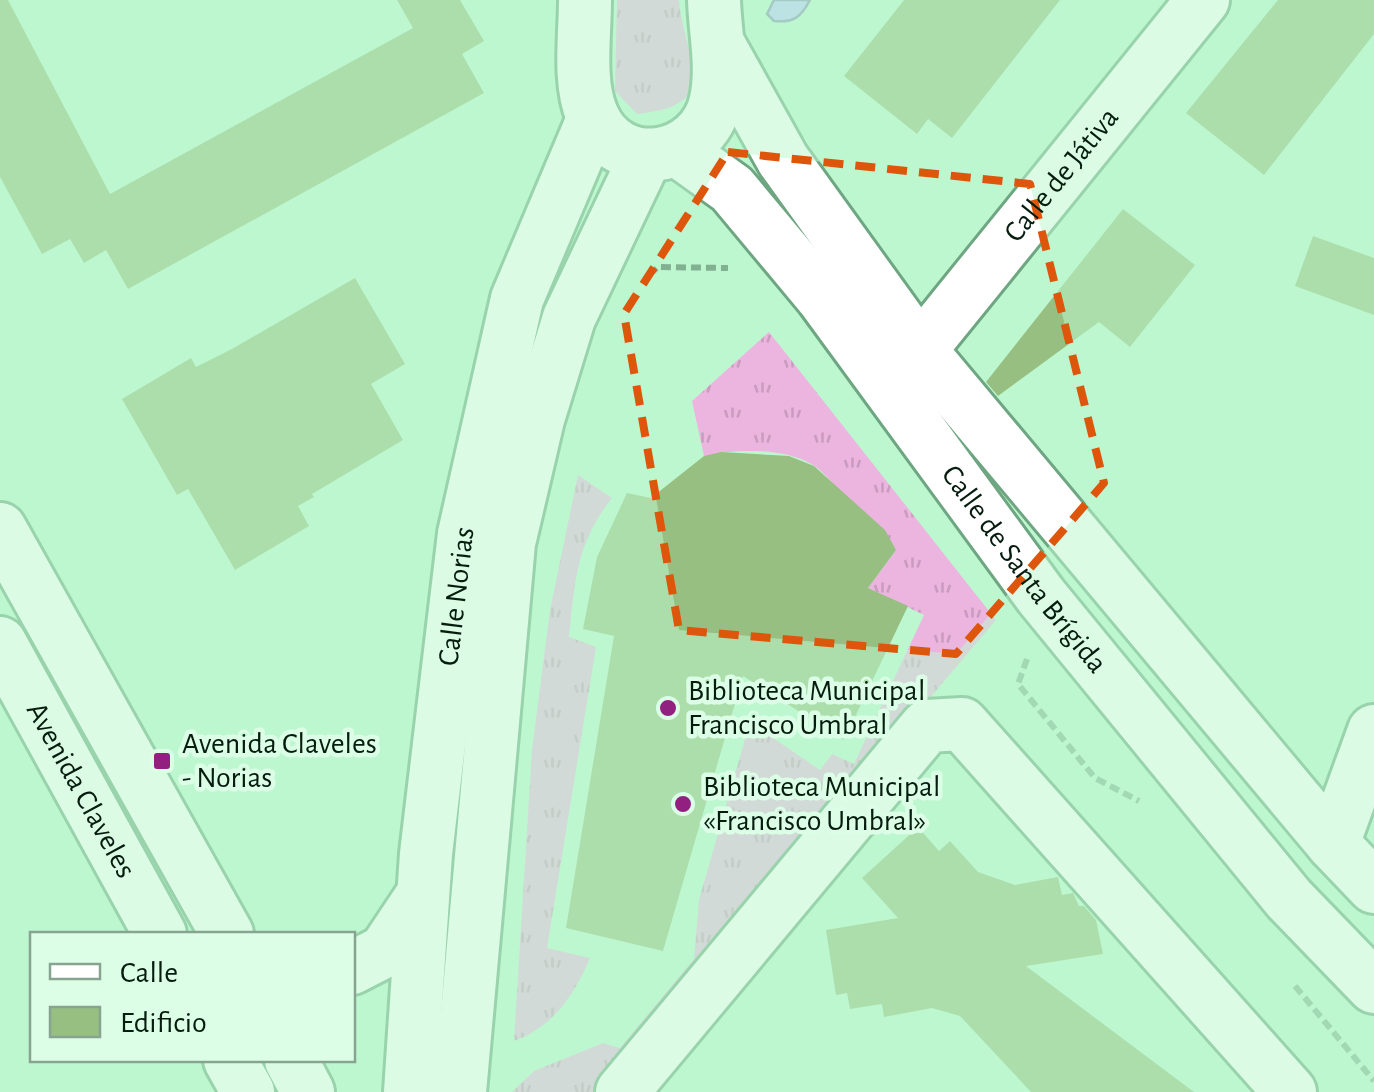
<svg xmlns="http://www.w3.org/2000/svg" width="1374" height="1092" viewBox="0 0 1374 1092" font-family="'Alegreya Sans',sans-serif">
	<defs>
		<pattern id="grass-tufts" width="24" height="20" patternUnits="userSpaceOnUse" patternTransform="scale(2.5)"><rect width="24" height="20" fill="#ecb5df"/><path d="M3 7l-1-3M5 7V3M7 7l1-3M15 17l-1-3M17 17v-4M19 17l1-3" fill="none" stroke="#c99bbe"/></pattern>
	</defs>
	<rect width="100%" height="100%" fill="#bdf7d0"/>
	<!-- grass -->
	<path fill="url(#grass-tufts)" d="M617 0H679C684 59 727 105 637 114L615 91Z
		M769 332 996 620 596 1092H512L534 1071 603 1043 620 1048 694 959 699 900 750 722 820 770 832 754 854 764 924 615 868 588 896 550C883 527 867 515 847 498 836 489 826 473 813 465 784 447 735 449 704 456L692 401Z
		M578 475 612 498C576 543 575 582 569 637L596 647 547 948 590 958C575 994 552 1028 514 1041L532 750 550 610Z"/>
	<!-- water -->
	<path fill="#bbc7fb" stroke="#8494b4" stroke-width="2.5" d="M774 0H810C801 17 794 23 774 21L767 14Z"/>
	<!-- building -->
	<path fill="#98bf82" d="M0 0H8L110 194 413 28 397 0H460L484 41 462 54 484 93 128 289 106 250 84 263 70 239 42 254 0 177Z
		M904 0H1060L952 138 928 119 917 134 844 76Z
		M1278 0H1374V34L1264 175 1186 113Z
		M1123 209 1195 265 1130 347 1099 322 998 396 986 382Z
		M1313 236 1374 258V315L1295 286Z
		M355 278 405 364 371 384 403 440 312 494 314 497 298 506 309 526 235 570 188 489 177 495 122 399 191 358 196 367 230 350Z
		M721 452 789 456 814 466 885 530 896 550 868 588 908 606 844 740 743 676 663 951 566 928 614 636 583 629 597 557 627 493 651 498 704 456Z
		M918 827 939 851 950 841 978 872 1015 885 1058 877 1062 895 1073 893 1079 906H1084L1096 920 1103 954 1026 966 1194 1092H1031L960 1016 932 1008 884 1017 882 1004 850 1009 847 993 836 995 826 930 898 918 862 878Z"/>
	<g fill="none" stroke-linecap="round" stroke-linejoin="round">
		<defs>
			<g id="minor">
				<path d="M585 0C585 36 578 82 592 115 617 176 703 163 716 100 723 66 715 33 714 0"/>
				<path d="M720 47 783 160 920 350 1333 844 1374 887"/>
				<path id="s1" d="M679 151 732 189 822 297 1041 596 1289 899 1374 987"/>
				<path id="s2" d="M920 350 1203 0"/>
				<path d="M0 529 227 934"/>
				<path id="s3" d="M0 643 160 934"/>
				<path d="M1333 844 1374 731"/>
				<path d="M352 968 385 951 423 894"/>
				<path d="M230 1060 248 1092"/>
				<path d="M291 1060 308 1092"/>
				<path id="s4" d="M410 1092 426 854 464 534 517 299 593 119"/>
				<path d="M460 1092 509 543 538 419 569 318 646 156"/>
				<path d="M622 1092 927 726 962 724 1290 1092"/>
			</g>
		</defs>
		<!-- minor casing -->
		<use href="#minor" stroke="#6ea682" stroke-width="58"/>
		<!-- path -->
		<path stroke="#82b192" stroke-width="6" stroke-dasharray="10 5" stroke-linecap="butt" d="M649 275 658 267 728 268
			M1027 659 1018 684 1095 778 1139 801
			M1295 986 1374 1081"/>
		<!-- minor -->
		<use href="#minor" stroke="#fff" stroke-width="52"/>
	</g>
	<!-- marked area -->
	<path d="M0 0H1374V1092H0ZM728 152 1030 184 1104 483 956 654 679 630 624 314Z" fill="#bdf7d0" fill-opacity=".55" fill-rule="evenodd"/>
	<path fill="none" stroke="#dd560c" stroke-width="8" stroke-dasharray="20 12" stroke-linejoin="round" d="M728 152 1030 184 1104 483 956 654 679 630 624 314Z"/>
	<!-- markers -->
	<g fill="#912081" stroke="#dcfee6" stroke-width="4">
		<circle cx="668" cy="708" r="10"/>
		<rect x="152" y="751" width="20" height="20" rx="5"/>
		<circle cx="683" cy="804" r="10"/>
	</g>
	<g text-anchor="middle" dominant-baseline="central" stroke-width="9" stroke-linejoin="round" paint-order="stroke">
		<!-- street labels -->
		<g font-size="30" fill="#051c0e" stroke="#dcfee6">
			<text stroke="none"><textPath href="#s2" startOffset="225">Calle de Játiva</textPath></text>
			<text stroke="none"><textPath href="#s1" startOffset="545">Calle de Santa Brígida</textPath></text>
			<text stroke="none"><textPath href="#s4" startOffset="498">Calle Norias</textPath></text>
			<text stroke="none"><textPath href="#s3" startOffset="168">Avenida Claveles</textPath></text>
		</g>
		<!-- poi labels -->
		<g font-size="30" fill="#051c0e" stroke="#dcfee6" text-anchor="start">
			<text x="688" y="691">Biblioteca Municipal<tspan x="688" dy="34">Francisco Umbral</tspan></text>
			<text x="182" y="744">Avenida Claveles<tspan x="182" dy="34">- Norias</tspan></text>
			<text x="703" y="787">Biblioteca Municipal<tspan x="703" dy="34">«Francisco Umbral»</tspan></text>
		</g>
	</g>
	<!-- legend -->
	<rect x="30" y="932" width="325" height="130" fill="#dcfee6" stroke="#86a490" stroke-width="2.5"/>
	<rect x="50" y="964" width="50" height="15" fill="#ffffff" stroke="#86a490" stroke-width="2.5"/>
	<text x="120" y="982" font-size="30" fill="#051c0e">Calle</text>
	<rect x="50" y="1007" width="50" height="30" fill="#98bf82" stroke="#86a490" stroke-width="2.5"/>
	<text x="120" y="1032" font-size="30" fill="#051c0e">Edificio</text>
</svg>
